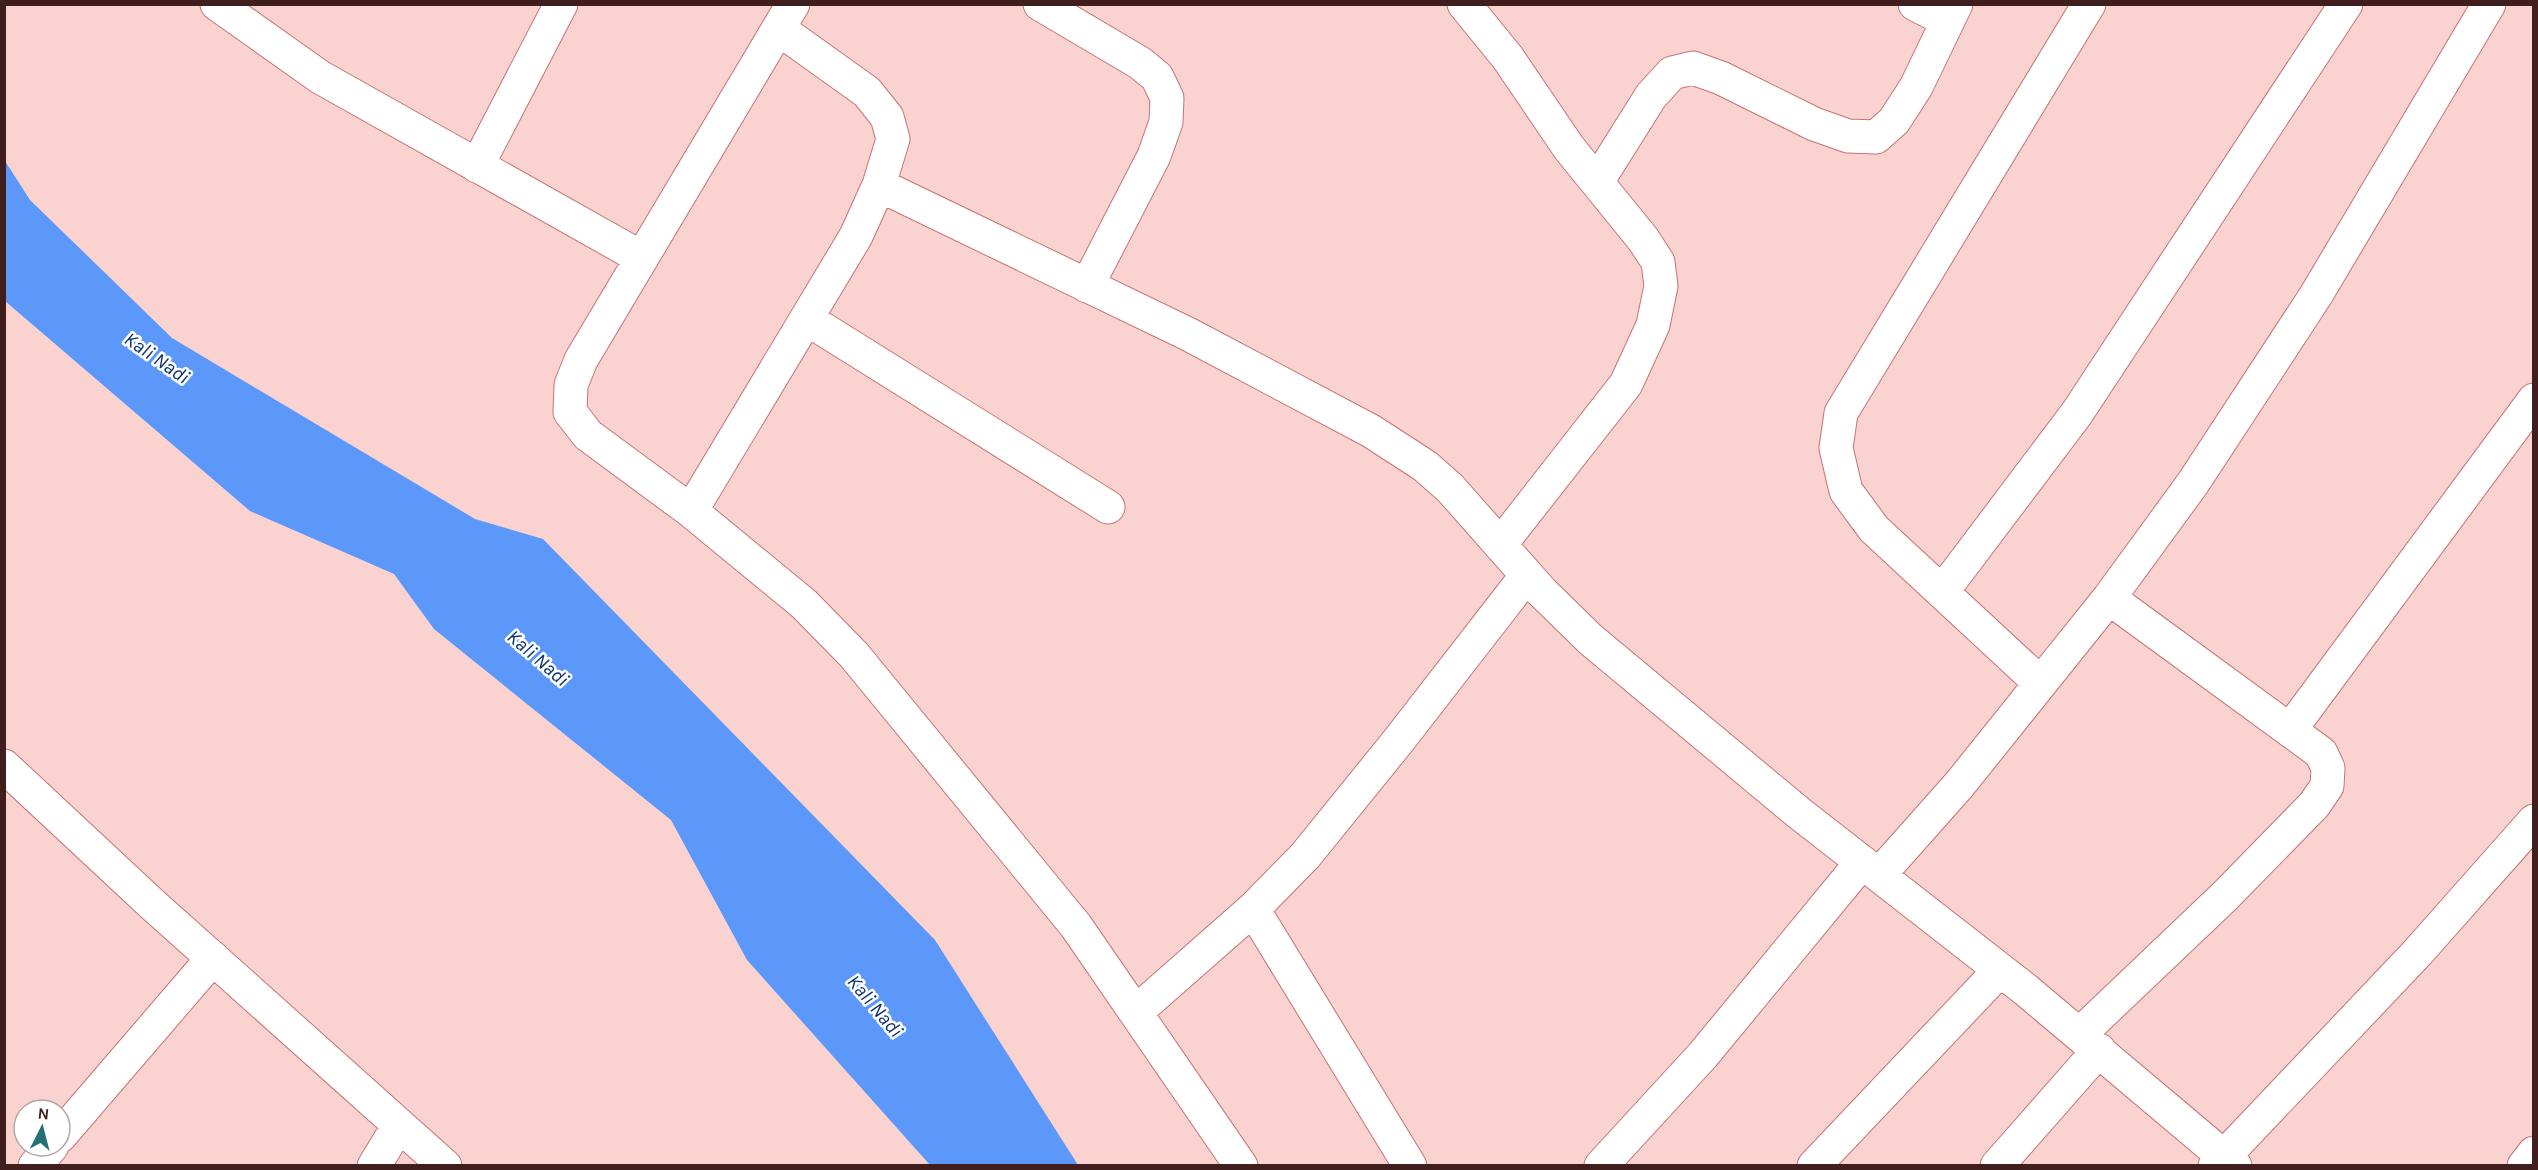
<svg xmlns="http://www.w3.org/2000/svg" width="2538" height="1170" viewBox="0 0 2538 1170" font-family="Karla,sans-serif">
	<rect width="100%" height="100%" fill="#fad3d1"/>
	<!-- water -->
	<path fill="#5c97fa" d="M5 161 30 200 172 338 475 519 543 539 935 940 1078 1165H930L747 960 671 820 434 629 394 574 250 511 5 301Z"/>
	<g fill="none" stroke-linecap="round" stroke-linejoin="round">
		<defs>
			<path id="street" d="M217 4 320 77 642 258
				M793 4 581 360 571 385 570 412 588 435 691 511 804 604 854 655 1076 926 1241 1166
				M1040 4 1140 63 1157 77 1167 98 1166 122 1154 156 1087 286
				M1464 4 1508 58 1569 148 1643 239 1658 262 1661 286 1653 325 1626 384 1500 545
				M1915 4 1948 21
				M477 166 561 4
				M1597 182 1651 96 1672 73 1693 68 1721 78 1814 124 1848 136 1876 137 1894 121 1916 87 1956 4
				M879 185 1188 334 1371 431 1425 466 1450 488 1541 591 1590 639 1799 813 2026 990 2235 1166
				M807 319 1108 507
				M691 511 856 236 879 185 893 139 887 117 867 92 779 29
				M1942 592 2077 413 2346 4
				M2040 683 1874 529 1846 491 1836 448 1841 413 2089 4
				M2290 730 2534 400
				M4 766 152 904 445 1166
				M1879 875 1959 785 2109 598 2193 483 2316 295 2489 4
				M1253 909 1410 1166
				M1136 1012 1253 909 1305 856 1399 740 1527 575
				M2080 1034 2225 896 2314 805 2327 786 2328 768 2321 753 2109 598
				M60 1136 213 958
				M35 1166 52 1146
				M374 1166 399 1125
				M1601 1166 1703 1055 1862 862
				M1814 1166 2000 970
				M1997 1166 2099 1050
				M2215 1166 2418 952 2534 821
				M2524 1166 2534 1153"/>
		</defs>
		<!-- street casing -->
		<use href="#street" stroke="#c87272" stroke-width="35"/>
		<!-- street -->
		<use href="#street" stroke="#fff" stroke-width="33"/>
	</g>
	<g text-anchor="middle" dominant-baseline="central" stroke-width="5" stroke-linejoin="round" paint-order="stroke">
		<!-- water labels -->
		<g font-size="20" font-style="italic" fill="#0f3370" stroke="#fff">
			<text transform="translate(157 358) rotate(35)">Kali Nadi</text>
			<text transform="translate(538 658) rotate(41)">Kali Nadi</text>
			<text transform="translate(875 1006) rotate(50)">Kali Nadi</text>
		</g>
	</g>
	<!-- border -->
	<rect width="2538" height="1170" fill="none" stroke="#411e1e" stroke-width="12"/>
	<!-- north arrow -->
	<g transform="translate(42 1128) rotate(6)"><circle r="28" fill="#ffffff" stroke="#b3a5a5" stroke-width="1.5"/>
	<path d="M0-4.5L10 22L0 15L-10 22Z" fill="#257074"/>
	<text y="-9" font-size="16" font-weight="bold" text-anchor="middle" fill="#411e1e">N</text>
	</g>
</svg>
